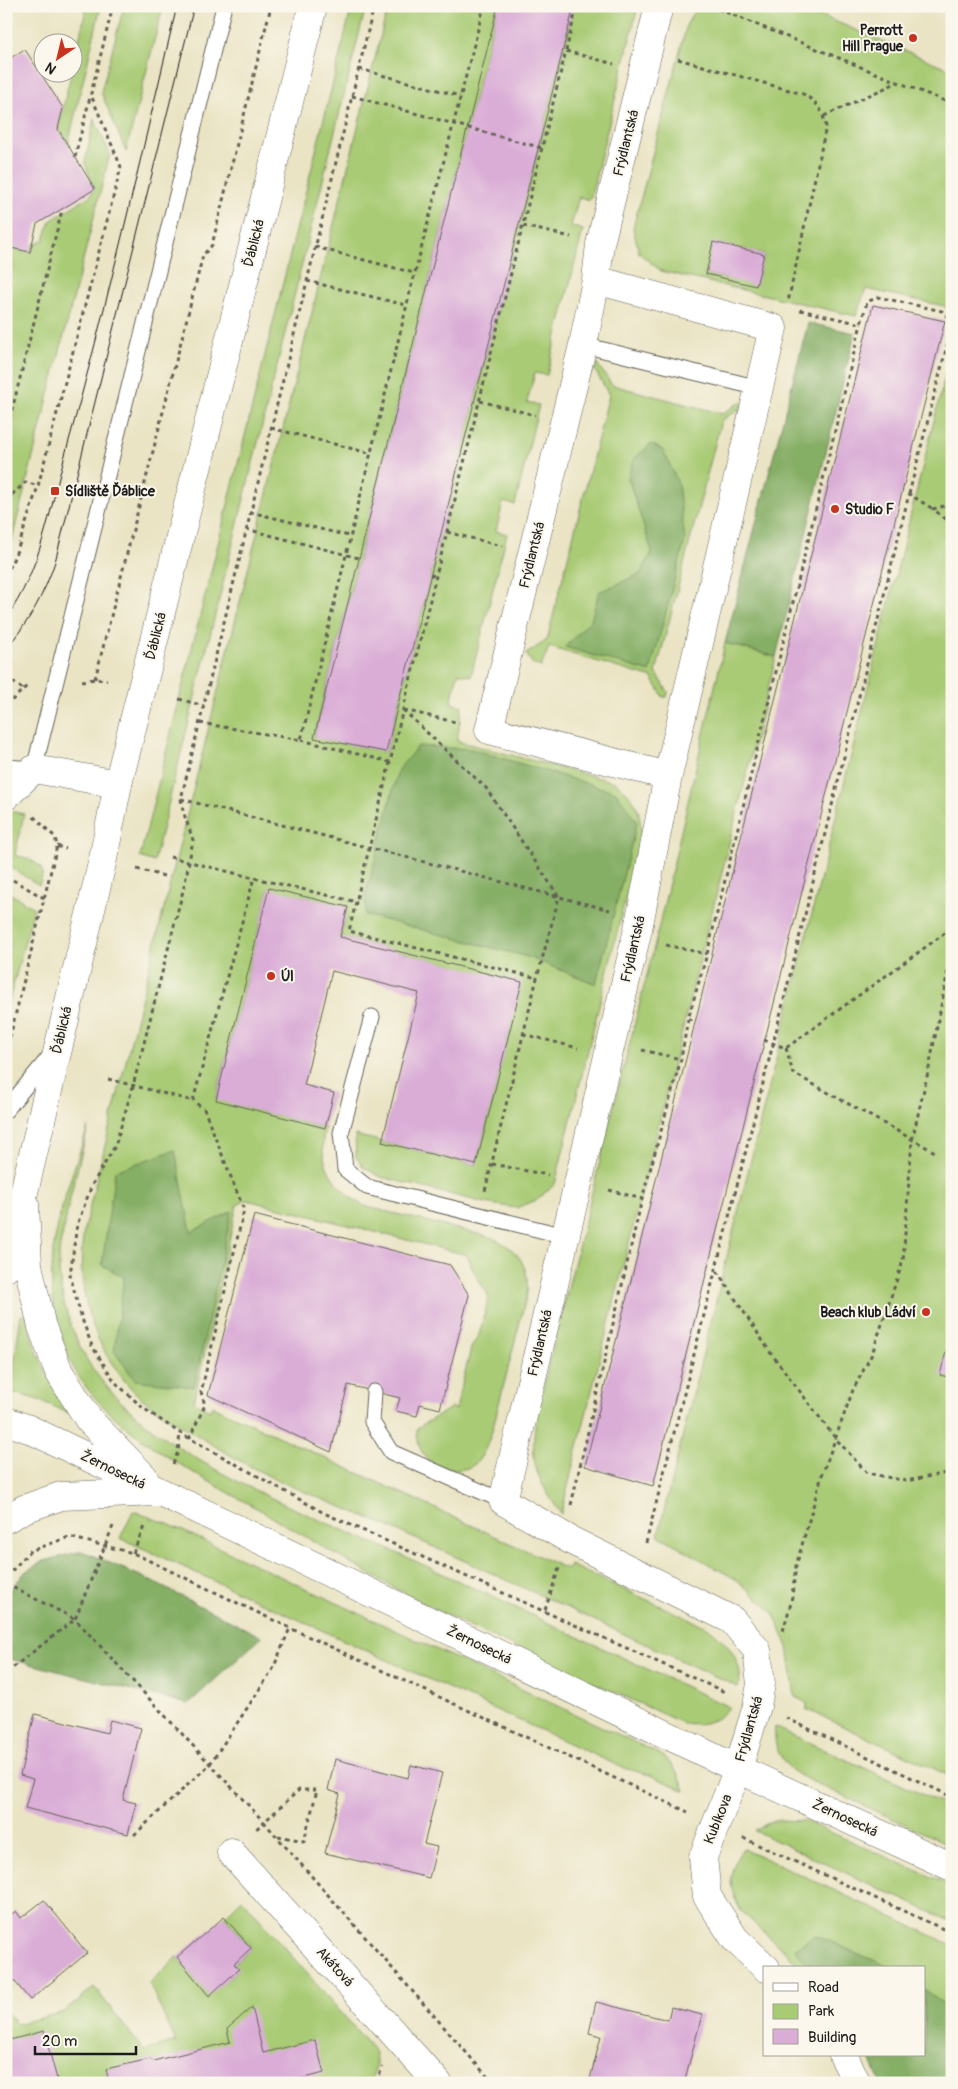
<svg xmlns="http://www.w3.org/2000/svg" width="958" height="2089" viewBox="0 0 958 2089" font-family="Pangolin,sans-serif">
	<rect width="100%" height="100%" fill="#fbf7ec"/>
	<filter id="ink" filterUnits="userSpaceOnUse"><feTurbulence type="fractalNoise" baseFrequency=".02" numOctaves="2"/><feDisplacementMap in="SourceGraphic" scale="10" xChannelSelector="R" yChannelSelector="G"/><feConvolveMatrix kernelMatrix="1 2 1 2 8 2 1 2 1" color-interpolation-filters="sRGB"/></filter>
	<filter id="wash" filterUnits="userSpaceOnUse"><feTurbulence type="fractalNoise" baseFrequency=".0096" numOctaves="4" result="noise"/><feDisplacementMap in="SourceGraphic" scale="20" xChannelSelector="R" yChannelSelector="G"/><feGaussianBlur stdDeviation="1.12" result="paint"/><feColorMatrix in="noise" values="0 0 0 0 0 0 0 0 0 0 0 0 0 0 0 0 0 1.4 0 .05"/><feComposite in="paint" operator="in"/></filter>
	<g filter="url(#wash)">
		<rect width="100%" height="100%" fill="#eae4c4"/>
		<!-- green -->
		<path fill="#a9cb74" stroke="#627448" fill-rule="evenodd" d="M87 6H101L68 144 58 129Z
			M124 6H163L126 152 101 92Z
			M352 6H366L154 862 140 857Z
			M388 6H498L314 737 386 752 574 6H638L590 200 579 197 571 226 583 230 547 375 535 373 527 402 539 405 515 505 503 502 496 531 507 534 471 676 458 673 451 703 462 706 457 741 615 782C637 800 640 807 641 835L555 1184 537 1200 516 1208 485 1203 381 1177 364 1168 356 1157 355 1135 476 1165 521 983 340 937 348 907 269 889 216 1099 325 1128C316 1163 335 1189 364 1206L490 1237C517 1248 530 1264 527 1294L491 1435C487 1445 484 1455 476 1463 462 1475 438 1470 426 1457 418 1449 417 1438 417 1428L451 1408 456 1409 471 1348 479 1335 489 1297 473 1270 467 1255 247 1200 237 1205 194 1402 210 1410 212 1406 560 1566 568 1569 570 1565 707 1627C724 1639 747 1664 738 1687 617 1631 496 1574 373 1520 339 1505 304 1493 271 1477 240 1462 211 1444 182 1426 163 1414 142 1401 128 1385 90 1341 75 1286 84 1230Z
			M697 6H798L952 70V314L944 306 866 289 856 316 661 271 639 253 633 228 687 24ZM713 243 764 254 756 285 706 274Z
			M94 119 110 154 6 563V247L31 252 33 245 44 240 50 221 91 195 94 188 85 163Z
			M952 348V1777L806 1709 807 1703 795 1697 788 1647 773 1612 737 1580 658 1535Z
			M596 362 612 385 723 414 740 402 743 403V406L721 421 656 672 668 692 667 697H663L652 678 549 647 541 667 532 663 526 654 547 640 609 395 592 365Z
			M725 643 776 657 561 1514C532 1471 530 1464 537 1411L655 943Z
			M10 811 24 814 15 855 29 859 40 866 43 873 39 885 6 865V814Z
			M6 891 34 908 6 1012Z
			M88 1127C80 1161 70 1194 64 1228 62 1237 59 1247 59 1257 58 1284 65 1313 76 1338 123 1453 320 1517 426 1566 527 1613 628 1660 729 1707 717 1724 701 1725 682 1723 601 1685 518 1650 437 1610 376 1580 319 1544 260 1510 198 1475 96 1425 68 1356 33 1272 61 1208 88 1127Z
			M21 1315H26C35 1355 47 1375 69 1409L68 1413 39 1400 10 1392Z
			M133 1511 168 1524 660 1754C673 1765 680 1774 685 1791L650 1775 623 1768 120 1538Z
			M775 1727 952 1808V1846L798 1775C781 1762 773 1748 775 1727Z
			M778 1820 805 1821 952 1886V1922L755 1831 766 1824Z
			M743 1848 952 1945V2083H881L869 2055H924V1968H802L741 1911C728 1886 727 1872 743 1848Z
			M242 1899 373 2049C378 2061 377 2073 368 2083H6V2012L16 2024 64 2012 94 1987 144 2051 176 2042 149 1983 177 1957 209 1995 238 1970 234 1964 251 1948 224 1917Z"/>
		<!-- forest -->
		<path fill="#86af66" stroke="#516641" d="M808 323 855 333 776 657 725 643Z
			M651 444 663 450 678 483 685 541 650 672 565 647 591 620 599 592 640 574 652 552 628 478 633 460Z
			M418 746 471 749 616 792 637 822 596 984 528 957 365 915 366 895 398 770Z
			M175 1150 191 1232 232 1211 194 1387 135 1380 114 1351 124 1277 102 1265 115 1171Z
			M82 1551 145 1578 262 1637 188 1704 6 1658V1595L26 1571 44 1561Z
			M815 1935 892 1968H808L795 1949Z
			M924 1989 952 2012V2083H880L869 2055H924Z"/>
		<g id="blocks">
			<!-- building -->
			<path fill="#daadd7" d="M498 6H574L386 752 314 738Z
				M23 50 26 51 63 108 58 129 95 189 37 224 30 252 6 247V61Z
				M713 242 764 254 756 286 706 274Z
				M873 305 945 321 653 1486 585 1466Z
				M269 888 348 907 340 937 522 982 476 1165 382 1142 419 993 332 971 304 1085 334 1093 325 1128 216 1100Z
				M254 1215 450 1265 469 1295 440 1409 420 1404 417 1416 396 1411 400 1398 348 1385 331 1452 208 1395Z
				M951 1333H952V1378L940 1375Z
				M35 1714 107 1733 110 1720 141 1728 123 1800 136 1803 128 1834 25 1808 33 1779 20 1775Z
				M335 1759 408 1778 411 1765 442 1773 424 1844 437 1847 429 1878 325 1853 340 1794 328 1790Z
				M44 1900 87 1953 30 2000 6 1971V1931L9 1928 6 1924V1918L16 1911 21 1918Z
				M224 1917 251 1948 234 1964 239 1969 209 1996 177 1957Z
				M596 2002 668 2020 671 2007 702 2015 684 2083H589L601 2036 589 2033Z
				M252 2007 263 2053 315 2040 324 2073 286 2083H109L106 2069 150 2059 153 2061 230 2042 227 2029Z
				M44 2031 58 2083H6V2041Z"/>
		</g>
	</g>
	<g filter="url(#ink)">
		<use href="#blocks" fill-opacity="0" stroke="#646257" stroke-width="1"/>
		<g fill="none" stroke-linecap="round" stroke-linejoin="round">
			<defs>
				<path id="service" d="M583 345 759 388
					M6 767 34 769 224 6
					M372 1017 341 1133 345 1169 367 1187 565 1236
					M6 1110 51 1055
					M374 1392 372 1422 391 1452 503 1501"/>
				<path id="minor" d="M659 6 600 244 596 280 583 345 489 730 668 776
					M596 280 773 328 668 776 638 929 503 1501 572 1541 732 1620 757 1650 761 1684 757 1706 738 1769 703 1857 707 1896 735 1939 766 1968
					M6 796 34 769 118 784
					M231 1852 438 2083
					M843 2055 857 2083"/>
				<path id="tertiary" d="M25 1204 28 1265 42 1327 59 1372 89 1420 144 1477
					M6 1421 29 1429 738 1769 952 1867
					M6 1519 24 1509 61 1496 158 1492"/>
				<path id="secondary" d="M6 1268 103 859 118 784 313 6"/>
			</defs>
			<!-- service casing -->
			<use href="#service" stroke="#646257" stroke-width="17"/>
			<!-- minor casing -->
			<use href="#minor" stroke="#646257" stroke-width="29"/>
			<!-- tertiary casing -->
			<use href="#tertiary" stroke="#646257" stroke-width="29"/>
			<!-- secondary casing -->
			<use href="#secondary" stroke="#646257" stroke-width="29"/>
			<!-- path -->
			<path stroke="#646257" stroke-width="3" stroke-dasharray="4 4" stroke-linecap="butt" d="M374 6 181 799 183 811 193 840 185 883 133 1086 115 1146 92 1185 77 1225 70 1275 81 1316 92 1346 115 1382 143 1408 180 1433 324 1513 727 1693
				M711 6 952 104
				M566 51 614 64
				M678 59 803 94C818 103 822 109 826 127L788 302
				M359 69 460 96
				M352 96 542 148
				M824 116 898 82
				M75 157 113 6
				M523 226 571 237
				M315 247 414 273
				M307 281 406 305
				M800 310 861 324 867 302 878 297 942 311 952 321
				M480 401 535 415
				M271 428 369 453
				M6 434 62 210
				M909 494 952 326
				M6 500 26 482 38 486
				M952 504 933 509 952 524
				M250 512 349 536
				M246 529 359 558
				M447 532 502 546
				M430 575 436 576
				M6 576 18 548 38 486 121 167 91 95
				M6 677 23 689
				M95 679 203 255 212 245 271 6
				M82 681 95 679 107 680
				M179 699 204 706
				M6 706 28 685
				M403 710 486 788 559 897 537 978 485 1191
				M404 710 459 723
				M200 723 301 740 411 288 484 6
				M301 740 390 762 577 6
				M390 762 349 931 537 978
				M181 799 610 910
				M57 846 66 849
				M170 857 254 878
				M137 869 164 876
				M6 876 44 898
				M666 945 707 954
				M688 1019 696 1020
				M523 1034 578 1048
				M764 1040 786 1048 952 928
				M786 1048 793 1073 935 1152
				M642 1050 681 1059
				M6 1053 57 846 55 837 32 815
				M108 1079 193 1101 254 878 357 902
				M492 1164 548 1175
				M609 1190 642 1199
				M717 1271 770 1352 836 1439 867 1473 906 1481 952 1472
				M189 1439 205 1405 201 1392 244 1210 204 1109 193 1101
				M173 1464 178 1452 180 1433
				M571 1505 642 1199 681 1059 688 1019 707 954 861 324
				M113 1526 75 1619 264 1822 254 1831
				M646 1543 773 1044 909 494 933 509
				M133 1553 145 1524
				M6 1577 30 1551 69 1537 133 1553 290 1628 688 1812
				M6 1584 75 1619 6 1673
				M545 1610 559 1568
				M783 1631 791 1603 796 1566 822 1475 853 1390 872 1354 903 1261 912 1140 929 1068 952 950
				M786 1718 952 1797
				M134 1835 210 1764 273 1669 290 1628
				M278 1836 304 1841 317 1790H299L264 1822 493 2083
				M743 1838 952 1933
				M377 2083 382 2067"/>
			<!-- service -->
			<use href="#service" stroke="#fff" stroke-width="15"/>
			<!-- minor -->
			<use href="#minor" stroke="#fff" stroke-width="28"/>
			<!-- tertiary -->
			<use href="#tertiary" stroke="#fff" stroke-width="28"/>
			<!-- secondary -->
			<use href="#secondary" stroke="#fff" stroke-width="28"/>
			<!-- tram -->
			<path stroke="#1c1c1c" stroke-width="1" d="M6 618C40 572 50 509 65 455 107 307 141 156 177 6
				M6 648C29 623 44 594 55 562L194 6"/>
		</g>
	</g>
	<!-- markers -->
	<g fill="#c8321e" stroke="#fbf7ec" stroke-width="2">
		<circle cx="913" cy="38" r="5"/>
		<rect x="50" y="486" width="10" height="10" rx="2.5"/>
		<circle cx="835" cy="509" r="5"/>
		<circle cx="271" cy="976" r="5"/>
		<circle cx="926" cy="1312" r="5"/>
	</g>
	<g text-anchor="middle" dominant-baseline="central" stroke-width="4" stroke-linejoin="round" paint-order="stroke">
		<!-- poi labels -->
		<g font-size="14" font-weight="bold" fill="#1c1c1c" stroke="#fbf7ec" text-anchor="start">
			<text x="903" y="30" text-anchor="end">Perrott<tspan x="903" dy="16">Hill Prague</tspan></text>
			<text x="65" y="491">Sídliště Ďáblice</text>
			<text x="845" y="509">Studio F</text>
			<text x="281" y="976">Úl</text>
			<text x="916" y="1312" text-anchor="end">Beach klub Ládví</text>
		</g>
		<!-- street labels -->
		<g font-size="14" fill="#1c1c1c" stroke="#fbf7ec">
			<text transform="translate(626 143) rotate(-76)">Frýdlantská</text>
			<text transform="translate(254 243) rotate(-76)">Ďáblická</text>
			<text transform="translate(532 555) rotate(-76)">Frýdlantská</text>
			<text transform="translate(156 636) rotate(-76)">Ďáblická</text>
			<text transform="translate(633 949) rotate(-77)">Frýdlantská</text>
			<text transform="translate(62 1030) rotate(-77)">Ďáblická</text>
			<text transform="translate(540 1343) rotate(-77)">Frýdlantská</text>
			<text transform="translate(113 1470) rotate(26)">Žernosecká</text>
			<text transform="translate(479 1645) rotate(26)">Žernosecká</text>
			<text transform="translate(749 1729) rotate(-74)">Frýdlantská</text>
			<text transform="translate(845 1818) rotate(25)">Žernosecká</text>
			<text transform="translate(718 1819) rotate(-68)">Kubíkova</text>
			<text transform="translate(335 1967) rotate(48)">Akátová</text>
		</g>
	</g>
	<!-- margin -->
	<rect width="958" height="2089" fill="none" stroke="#fbf7ec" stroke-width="25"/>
	<!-- legend -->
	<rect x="763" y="1966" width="162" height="90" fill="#fbf7ec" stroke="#a29f99"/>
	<rect x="773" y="1983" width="25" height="8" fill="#ffffff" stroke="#a29f99"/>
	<text x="808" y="1992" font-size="15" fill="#1c1c1c">Road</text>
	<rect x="773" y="2004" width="25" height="15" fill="#a9cb74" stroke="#a29f99"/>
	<text x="808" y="2016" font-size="15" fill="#1c1c1c">Park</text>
	<rect x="773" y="2029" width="25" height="15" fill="#daadd7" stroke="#a29f99"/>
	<text x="808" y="2042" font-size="15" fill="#1c1c1c">Building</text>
	<!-- north arrow -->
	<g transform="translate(58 58) rotate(215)"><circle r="24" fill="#fbf7ec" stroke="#a29f99"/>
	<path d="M0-4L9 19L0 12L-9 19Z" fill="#c8321e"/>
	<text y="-8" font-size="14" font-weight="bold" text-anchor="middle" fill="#1c1c1c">N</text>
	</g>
	<!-- scale -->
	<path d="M35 2046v8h101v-8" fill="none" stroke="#1c1c1c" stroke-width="2.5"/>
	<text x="42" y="2046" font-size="15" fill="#1c1c1c" stroke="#fbf7ec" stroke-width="4" paint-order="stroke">20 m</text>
</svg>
